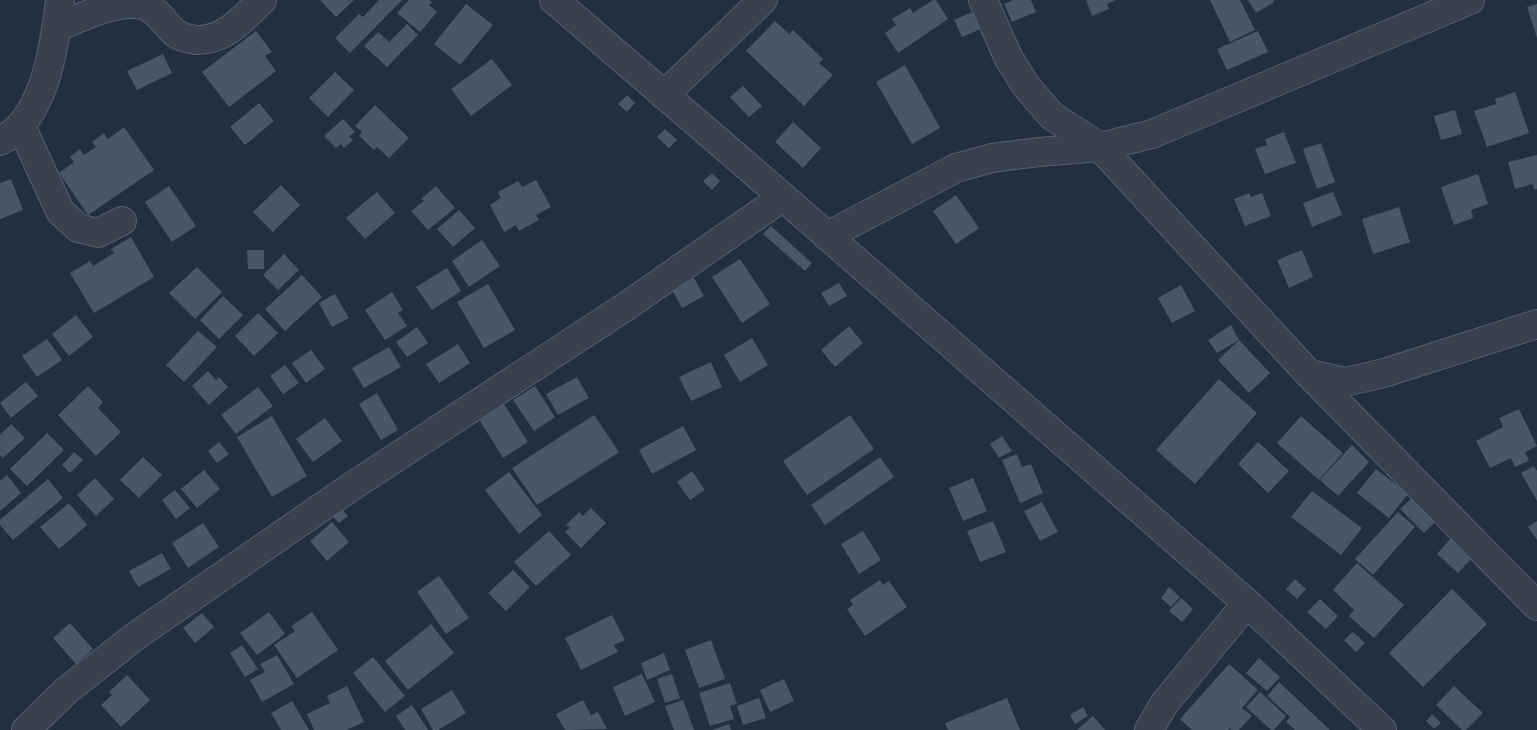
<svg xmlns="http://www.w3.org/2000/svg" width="1537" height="730" viewBox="0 0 1537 730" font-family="'Open Sans',sans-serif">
	<rect width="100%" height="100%" fill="#232f3f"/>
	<!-- building -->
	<path fill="#485668" d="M320 0H354L336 17Z
		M379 0H402L350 53 335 38 359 14 363 17Z
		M409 0H429L432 2 429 5 437 12 420 32 397 13Z
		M933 0H936L948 19 898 53 885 33 896 25 892 19 910 8 913 13Z
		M1013 0H1031L1036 12 1012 22 1004 4Z
		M1086 0H1116L1107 4 1109 9 1092 16Z
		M1210 0H1240L1255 30 1230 42Z
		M1248 0H1273L1274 2 1256 13Z
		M466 4 493 25 460 65 434 44Z
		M1537 4V38L1527 7Z
		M979 9 988 26 962 37 954 20Z
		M775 21 789 34 793 30 823 59 819 63 833 75 804 106 746 51Z
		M407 24 418 35 387 67 364 46 378 32 389 42Z
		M256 31 272 52 265 56 276 71 229 107 202 72Z
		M1258 31 1268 52 1227 70 1217 49Z
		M163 54 172 73 137 90 127 71Z
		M492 59 512 85 471 116 451 89Z
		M905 65 940 128 912 144 876 82Z
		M335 72 354 90 328 117 309 98Z
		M743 86 762 106 749 117 730 97Z
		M1515 92 1529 133 1487 147 1474 111 1496 104 1495 99Z
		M627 95 635 103 627 112 618 104Z
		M259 103 274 121 245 145 230 127Z
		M375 105 409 138 389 158 377 147 374 150 359 136 362 132 355 126Z
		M1455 110 1462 134 1441 140 1434 116Z
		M343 119 355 132 349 136 353 140 344 148 341 144 336 148 324 136Z
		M793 122 821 148 803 168 775 142Z
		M124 127 154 170 88 215 59 173 74 162 70 157 80 149 84 155 96 147 92 142 104 133 108 139Z
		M665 129 677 140 669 148 657 137Z
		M1284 132 1296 163 1265 174 1255 149 1267 145 1265 139Z
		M1321 143 1335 182 1317 189 1303 149Z
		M1537 155V189L1534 190 1533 184 1515 189 1508 162Z
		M712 173 720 181 712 190 703 181Z
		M1478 174 1488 204 1471 210 1473 218 1454 225 1441 187Z
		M11 179 23 210 0 219V183Z
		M536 180 551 207 536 215 539 220 519 231 516 225 504 232 490 205 501 198 498 192 518 181 522 187Z
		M281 185 300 205 273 232 253 212Z
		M169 186 196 226 172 242 145 202Z
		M436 186 455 208 428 230 411 211 424 201 421 199Z
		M377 192 395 213 365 239 346 218Z
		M1333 192 1342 215 1312 227 1303 203Z
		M1249 193 1251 197 1262 193 1271 216 1245 226 1234 199Z
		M956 195 979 228 956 244 933 211Z
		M1399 207 1410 242 1373 254 1362 219Z
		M459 210 475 228 453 247 437 229Z
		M771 226 812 263 805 271 763 234Z
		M131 237 154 277 94 313 70 273 90 261 93 266 114 253 111 249Z
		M482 240 500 266 469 287 452 261Z
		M247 250H264V269H248Z
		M1302 250 1313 277 1289 288 1277 260Z
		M284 254 299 270 278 290 263 275Z
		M740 259 770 304 742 323 712 277Z
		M197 267 222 292 195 319 169 293Z
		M447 268 461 291 432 310 416 287Z
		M302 275 322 297 285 331 265 309Z
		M694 278 704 296 682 308 672 290Z
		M839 283 847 296 829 306 821 293Z
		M488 284 515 330 484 348 457 302Z
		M1181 285 1195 311 1172 323 1158 298Z
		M392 292 403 310 398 313 407 326 385 340 365 310Z
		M335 294 349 318 332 327 319 303Z
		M223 296 243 315 219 339 200 320Z
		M258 313 278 333 254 356 235 336Z
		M76 315 93 337 69 356 52 334Z
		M1231 325 1239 340 1270 373 1249 393 1218 360 1239 340 1217 353 1208 340Z
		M849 326 863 343 835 367 821 350Z
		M417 327 428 343 407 357 396 342Z
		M198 331 217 347 184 382 166 365Z
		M752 338 768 365 740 382 724 355Z
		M47 339 62 360 37 377 22 356Z
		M458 344 470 363 439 383 426 364Z
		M389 347 401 367 364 388 352 368Z
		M311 350 325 369 306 383 292 363Z
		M711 362 722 387 691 401 679 377Z
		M285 365 299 383 283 394 270 376Z
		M208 371 216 380 219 377 228 387 209 405 192 386Z
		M577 377 589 398 558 415 546 394Z
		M1219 379 1257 413 1195 484 1156 450Z
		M26 382 38 396 11 418 0 403Z
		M88 386 103 402 98 408 121 432 96 456 58 415Z
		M535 386 555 417 534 431 513 400Z
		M258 387 273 406 236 434 221 415Z
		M377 393 398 430 381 440 359 404Z
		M502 401 528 442 503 458 477 416Z
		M1519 409 1537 446 1525 452 1529 461 1515 467 1511 458 1490 468 1476 441 1503 427 1499 418Z
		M594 415 619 452 537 505 512 468Z
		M850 415 874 449 807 495 783 461Z
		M272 416 307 476 272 497 237 437Z
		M1301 416 1343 453 1319 480 1277 443Z
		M325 418 342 441 313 462 296 439Z
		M11 424 25 438 3 458 0 455V435Z
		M683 426 696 450 652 474 639 450Z
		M47 433 64 450 27 486 10 469Z
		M1002 436 1012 451 999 458 990 444Z
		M219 442 229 454 217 463 208 451Z
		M1258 442 1289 471 1268 493 1238 464Z
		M1352 445 1369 462 1338 496 1320 480Z
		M74 452 83 460 70 473 62 465Z
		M1017 454 1022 467 1031 464 1043 493 1020 503 1002 460Z
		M143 457 162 475 139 498 120 480Z
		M880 457 894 477 825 525 811 505Z
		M1534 466 1537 471V501L1521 473Z
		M1376 469 1408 494 1389 518 1357 493Z
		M204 470 220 489 197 508 181 489Z
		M692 471 705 490 690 500 677 482Z
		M509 472 542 515 519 534 485 490Z
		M7 475 21 493 0 511V481Z
		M95 478 114 499 96 516 77 495Z
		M973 478 987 511 963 521 949 488Z
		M48 479 63 498 13 540 0 525V520Z
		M175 490 190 508 176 519 162 500Z
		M1312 491 1362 528 1341 555 1291 517Z
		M1413 497 1436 521 1424 533 1400 509Z
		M1042 502 1058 532 1040 541 1024 511Z
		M69 503 87 525 59 549 40 527Z
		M341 508 348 516 339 523 332 516Z
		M591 508 606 523 581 548 565 532 570 528 566 525 579 512 583 516Z
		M1398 512 1415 527 1373 575 1355 559Z
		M993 521 1006 552 980 562 967 531Z
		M1537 521V540L1528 527Z
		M332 522 349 542 327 561 310 541Z
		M203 523 219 547 188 568 172 543Z
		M549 531 571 555 536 586 514 562Z
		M863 531 881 560 859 574 841 544Z
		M1450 539 1471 559 1458 573 1437 554Z
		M162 553 171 569 138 587 129 571Z
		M1357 563 1404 605 1374 638 1349 616 1354 610 1333 590Z
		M513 570 530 587 506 611 488 593Z
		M439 576 469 618 446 634 417 592Z
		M1295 579 1306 589 1297 599 1286 589Z
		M880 580 883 585 889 581 907 607 865 636 847 609 853 605 850 600Z
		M1169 587 1180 597 1171 607 1161 598Z
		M1452 589 1487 624 1423 687 1389 653Z
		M1181 598 1193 609 1182 622 1169 611Z
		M1320 599 1338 616 1326 629 1307 612Z
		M269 612 285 634 257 655 240 633Z
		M312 612 338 650 297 678 274 645 295 631 291 626Z
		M202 613 214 627 195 643 183 628Z
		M612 615 625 640 614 645 618 652 581 670 565 638Z
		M70 623 93 649 76 664 53 638Z
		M431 624 454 653 408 690 385 661Z
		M1353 632 1365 643 1356 652 1344 640Z
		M711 640 725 679 699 688 685 650Z
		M242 645 258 669 245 677 230 653Z
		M664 653 670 670 647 680 641 663Z
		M277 655 294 684 262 702 250 680 265 672 260 664Z
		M373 657 405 696 385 712 353 673Z
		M1259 658 1280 677 1267 691 1246 673Z
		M1229 664 1258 690 1242 708 1252 716 1239 730H1232L1230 728 1228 730H1192L1180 719Z
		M642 674 655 702 625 716 613 687Z
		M672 674 680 698 665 703 657 679Z
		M127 675 150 700 121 727 101 705 112 695 109 692Z
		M784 679 794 701 770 712 760 690Z
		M1279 682 1330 730H1295L1286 722 1290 717 1267 696Z
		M730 683 737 704 730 706 734 719 710 726 699 693Z
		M347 686 364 722 346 730H314L307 714 330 703 327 696Z
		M1454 686 1483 713 1466 730H1462L1436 705Z
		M452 690 466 713 438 730H433L421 709Z
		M1260 692 1286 716 1274 730H1271L1246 707Z
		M759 698 766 718 743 725 737 706Z
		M1007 698 1020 730H948L945 723Z
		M583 700 591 715 598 712 607 729 565 730 556 714Z
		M683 700 694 730H674L665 706Z
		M292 701 309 730H281L271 713Z
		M412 705 428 730H405L396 716Z
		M1083 707 1088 716 1075 724 1070 715Z
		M1432 714 1441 723 1434 729 1426 721Z
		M1093 716 1105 730H1077Z
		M729 724 731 730H712Z"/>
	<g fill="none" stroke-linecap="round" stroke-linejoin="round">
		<defs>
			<path id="minor" d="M983 0 1008 57 1026 86 1052 116 1100 147 1309 374 1537 606
				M56 28C82 17 115 0 143 5 157 9 165 24 175 33 180 37 189 39 196 40 225 41 243 18 262 0
				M664 95 763 0
				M21 126 60 211 78 228 98 233 122 221
				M0 141C45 120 55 44 60 0
				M827 236 956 168 992 158 1039 152 1100 147 1152 134 1470 0
				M1309 374 1345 382 1384 373 1537 324
				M26 730 67 690 137 635 348 489 628 305 783 197
				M1149 730 1164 704 1247 603"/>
			<path id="tertiary" d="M554 0 783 197 1247 603 1382 730"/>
		</defs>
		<!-- minor casing -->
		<use href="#minor" stroke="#555f6d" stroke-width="30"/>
		<!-- tertiary casing -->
		<use href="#tertiary" stroke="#555f6d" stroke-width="30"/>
		<!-- minor -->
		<use href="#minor" stroke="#37414f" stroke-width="28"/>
		<!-- tertiary -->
		<use href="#tertiary" stroke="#37414f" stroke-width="28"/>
	</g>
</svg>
